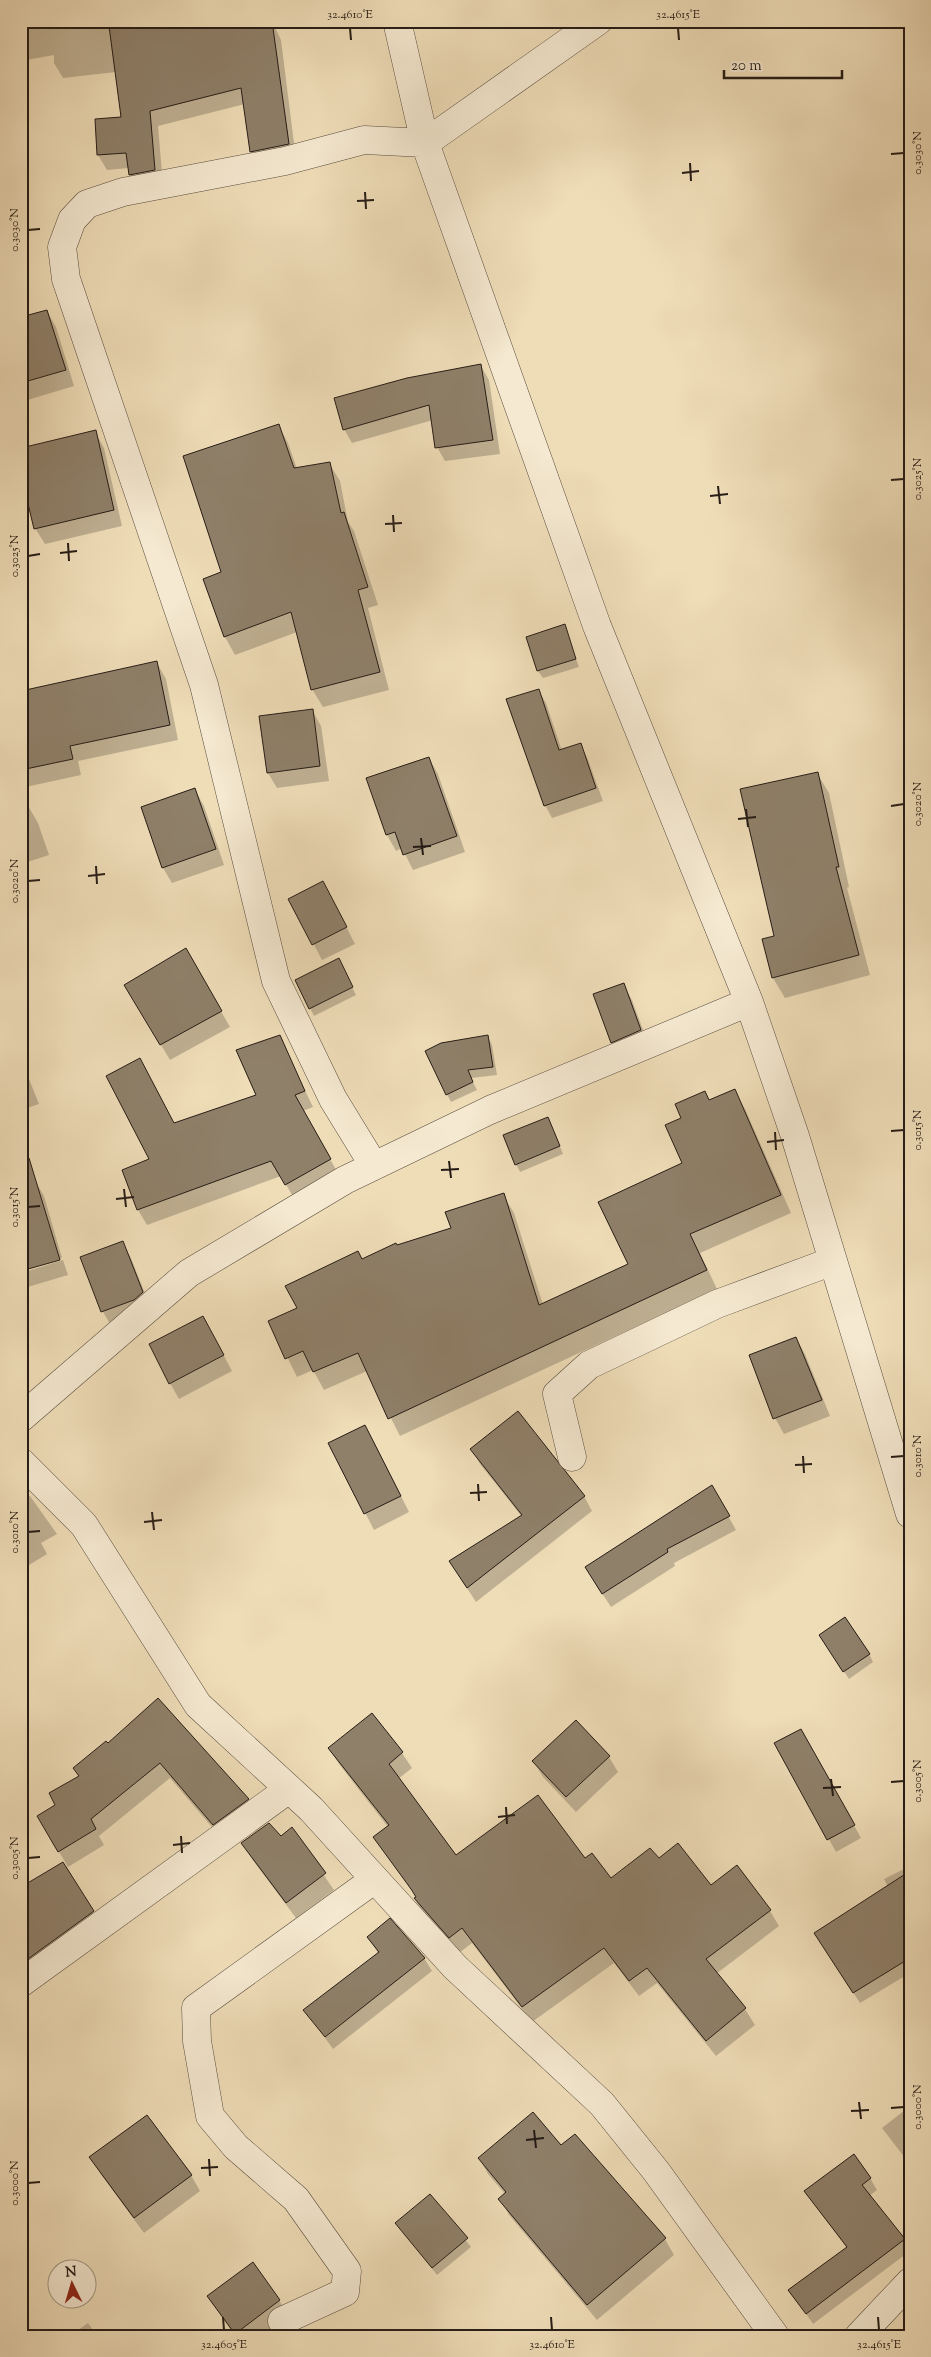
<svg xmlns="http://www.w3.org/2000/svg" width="931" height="2357" viewBox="0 0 931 2357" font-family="'Sorts Mill Goudy',serif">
	<rect width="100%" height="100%" fill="#efddb8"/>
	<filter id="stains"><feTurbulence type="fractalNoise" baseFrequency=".004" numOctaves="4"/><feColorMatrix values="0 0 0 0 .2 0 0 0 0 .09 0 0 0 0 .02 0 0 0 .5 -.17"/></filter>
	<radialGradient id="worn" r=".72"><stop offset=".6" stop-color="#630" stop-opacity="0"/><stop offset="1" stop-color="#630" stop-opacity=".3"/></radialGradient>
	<!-- shadow -->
	<path fill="#0003" d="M21 21H272L281 40 296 159 260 166 251 151 245 104 158 126 163 185 139 190 130 175 129 168 107 170 98 155 123 118 116 72 63 78 54 63V55L21 61Z
		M47 311 56 327 74 386 21 402V319Z
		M481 366 489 380 500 454 445 461 437 447 433 420 352 443 344 429Z
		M278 425 288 443 297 469 329 463 340 481 348 522 354 531 378 605 368 608 389 690 323 707 312 689 297 632 235 655 225 637 204 580 223 573Z
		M95 432 104 448 122 526 45 544 35 528Z
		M564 626 579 667 543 678 538 671Z
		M157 663 166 679 178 740 78 761 81 775 21 788V692Z
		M539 691 546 703 562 751 580 744 587 757 603 801 552 818 545 805Z
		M312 710 321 726 329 781 277 788 268 773Z
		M429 758 438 774 465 852 413 870 402 848 396 851 387 835 367 779Z
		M817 773 829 793 849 887 847 888 870 975 785 998 773 978 776 937Z
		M195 790 204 806 224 865 172 883 163 868Z
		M27 804 38 823 49 855 21 864V806Z
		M290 899H332L355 944 322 960Z
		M186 950 230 1027 170 1060 135 1001Z
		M342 967 356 995 314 1016 310 1008Z
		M623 984 632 1000 649 1046 621 1058 612 1042Z
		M279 1037 313 1107 303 1111 339 1175 295 1200 281 1176 147 1225 138 1210 151 1160 174 1125 257 1095Z
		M488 1037 492 1045 497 1075 471 1078 477 1090 451 1102 447 1094Z
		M21 1059 39 1104 21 1110Z
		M734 1090 745 1109 791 1213 700 1253 717 1289 400 1436 367 1371 324 1390 313 1370 297 1377 270 1322 298 1309 362 1260 452 1228 503 1195 514 1213 543 1305 629 1265 683 1164V1119L705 1093 709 1101Z
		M552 1126 563 1154 520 1172 516 1164Z
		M21 1147 35 1181 44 1196 62 1258 21 1270Z
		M122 1242 131 1258 151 1309 112 1327 103 1312 82 1257Z
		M63 1260 68 1275 21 1289V1273Z
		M212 1333 232 1371 179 1399 170 1383Z
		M796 1338 805 1354 830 1416 784 1434 775 1418Z
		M374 1442 409 1512 374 1530 330 1444Z
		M472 1449 584 1496 592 1511 476 1602 459 1576 522 1517 480 1464Z
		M712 1487 736 1530 674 1563 675 1566 611 1607 594 1581Z
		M30 1496 57 1534 41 1543 47 1554 21 1570V1501Z
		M825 1643 869 1654 873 1662 849 1679Z
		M21 1681 25 1687 21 1689Z
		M158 1700 248 1800 257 1815 223 1840 170 1778 99 1836 104 1845 68 1867 38 1816 57 1806 79 1777 74 1769 108 1745Z
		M372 1715 402 1753 412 1768 398 1779 456 1857 585 1859 611 1880 658 1860 711 1887 770 1911 779 1926 716 1974 745 2009 755 2025 716 2056 657 1983 639 1996 614 1963 532 2022 472 1943 459 1953 424 1915 415 1899 417 1897 375 1837 388 1827 339 1764 329 1748Z
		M576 1722 609 1757 618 1772 576 1812 543 1777 534 1762Z
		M801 1730 861 1838 836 1852 776 1744Z
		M292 1829 334 1890 296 1918 252 1859 243 1843 280 1838Z
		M910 1866V1973L860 2003 825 1949 888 1887 884 1879Z
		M21 1888 92 1912 101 1927 21 1986Z
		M368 1938 424 1958 432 1971 333 2049 305 2010 378 1953Z
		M910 2106V2154L905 2158 882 2128Z
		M574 2136 665 2239 674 2255 597 2320 509 2215 500 2199 505 2194 488 2174 479 2158 561 2147Z
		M91 2157 191 2175 200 2191 144 2233 100 2173Z
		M870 2178 877 2190 869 2196 904 2239 910 2251 813 2324 790 2290 847 2248 806 2192Z
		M430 2196 471 2247 437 2275 396 2223Z
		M208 2297 279 2300 288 2316 262 2336H235Z
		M88 2323 97 2336H70Z"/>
	<!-- building -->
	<path fill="#8f806a" stroke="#261c16" d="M142 21H272L289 144 250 152 241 88 150 111 155 170 129 175 126 153 97 155 95 119 121 117 109 26Z
		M47 310 66 370 21 383V317Z
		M481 364 493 440 435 448 429 405 343 430 334 398 407 378Z
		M279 424 294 468 330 462 341 513 344 512 368 587 358 590 380 672 311 690 291 612 224 637 203 579 221 572 183 456Z
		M96 430 114 510 34 529 21 474V448Z
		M565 624 576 659 537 671 526 637Z
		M157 661 170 725 70 746 73 759 21 770V691Z
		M539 689 559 750 581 743 596 788 544 806 506 699Z
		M313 709 320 766 267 773 259 716Z
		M429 757 457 836 403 855 395 832 386 835 366 778Z
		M818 772 839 867H836L859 955 772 978 762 939 774 936 740 789Z
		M195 788 216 849 162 868 141 807Z
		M323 881 347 927 312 945 288 899Z
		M186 948 222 1011 160 1045 124 985Z
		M339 958 353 987 309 1009 295 980Z
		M624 983 641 1030 611 1043 593 994Z
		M280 1035 305 1091 295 1095 331 1159 285 1185 271 1161 137 1210 122 1170 149 1159 106 1076 140 1058 174 1123 256 1095 236 1050Z
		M488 1035 493 1067 468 1070 473 1082 446 1095 425 1051 441 1043Z
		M735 1089 781 1195 690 1234 707 1270 388 1419 358 1353 313 1372 303 1351 285 1359 268 1321 297 1308 285 1286 358 1251 362 1259 396 1243 397 1245 451 1228 445 1212 504 1193 539 1305 628 1264 598 1202 682 1163 665 1125 681 1118 675 1104 705 1091 709 1100Z
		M548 1117 560 1146 515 1165 503 1135Z
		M29 1158 60 1260 21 1271V1159Z
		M123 1241 143 1292 134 1300 101 1312 80 1257Z
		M203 1316 224 1355 169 1384 149 1344Z
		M796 1337 822 1400 773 1419 749 1355Z
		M518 1411 585 1496 467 1588 449 1561 522 1515 470 1449Z
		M365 1425 401 1496 364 1514 328 1443Z
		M712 1485 730 1516 667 1549 668 1552 602 1594 585 1567Z
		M845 1617 870 1654 843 1672 819 1635Z
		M158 1698 249 1799 213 1825 160 1763 91 1819 96 1829 58 1852 37 1816 55 1805 49 1793 79 1776 73 1768 106 1741 108 1743Z
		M372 1713 403 1752 389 1764 456 1855 538 1795 585 1858 592 1853 611 1878 650 1848 659 1858 678 1843 711 1885 737 1865 771 1910 706 1959 746 2008 706 2041 647 1968 629 1981 604 1948 522 2007 462 1928 449 1938 414 1898 416 1897 411 1889 373 1837 389 1825 328 1748Z
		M576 1720 610 1756 566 1797 532 1761Z
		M801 1729 855 1825 827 1840 774 1743Z
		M269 1823 281 1836 292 1827 326 1873 286 1903 241 1843Z
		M63 1862 94 1911 21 1964V1887Z
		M910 1871V1958L853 1993 814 1933Z
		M390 1918 425 1958 325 2037 303 2010 379 1952 367 1937Z
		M533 2112 561 2145 575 2134 666 2238 587 2305 498 2199 506 2192 478 2158Z
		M147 2115 192 2175 134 2218 89 2157Z
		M854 2154 871 2178 862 2185 905 2239 806 2314 788 2290 847 2247 804 2191Z
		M430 2194 468 2238 432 2268 395 2223Z
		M253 2262 280 2300 235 2334 207 2296Z"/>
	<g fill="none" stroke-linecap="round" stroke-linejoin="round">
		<defs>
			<path id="minor" d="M397 21 425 143 597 626 749 1002 795 1136 910 1514
				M374 1166 333 1099 276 981 204 685 66 279 62 247 72 220 87 204 123 192 285 161 364 140 425 143 598 21
				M21 1418 189 1273 345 1180 490 1110 749 1002
				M572 1457 557 1394 589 1365 717 1304 833 1261
				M21 1462 84 1525 198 1705 311 1809 455 1967 602 2104 656 2171 775 2336
				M21 1983 289 1789
				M282 2321 345 2292 347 2271 296 2199 236 2147 210 2116 197 2041 196 2008 375 1879
				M859 2336 910 2282"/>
		</defs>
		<!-- minor casing -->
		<use href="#minor" stroke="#584c3e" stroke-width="29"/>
		<!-- minor -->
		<use href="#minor" stroke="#f5e9d1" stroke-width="28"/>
	</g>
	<!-- ticks -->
	<path fill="none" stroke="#261c16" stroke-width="2" d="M350 28 351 40M678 28 679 40M891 154 904 153M690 163 691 181M682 173 699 171M365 192 366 209M357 201 374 200M28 230 40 229M891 480 904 479M718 486 720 504M710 496 728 494M393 515 394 532M385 524 402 523M68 543 69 561M60 553 77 551M28 556 40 554M891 806 904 804M746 809 748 827M738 819 756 817M421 838 423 855M413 847 431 846M96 866 97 884M88 876 105 874M28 881 40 880M891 1131 904 1130M775 1132 776 1150M767 1142 784 1140M449 1161 451 1178M441 1170 459 1169M124 1189 126 1207M116 1199 134 1197M28 1207 40 1206M803 1456 804 1473M891 1457 904 1456M795 1465 812 1464M478 1484 479 1501M470 1493 487 1492M152 1512 154 1530M144 1522 162 1520M28 1532 40 1531M831 1779 833 1796M891 1782 904 1781M823 1788 841 1787M506 1807 507 1824M498 1817 515 1815M181 1836 182 1853M173 1845 190 1843M28 1858 40 1857M859 2102 861 2119M891 2108 904 2107M851 2111 869 2110M534 2130 536 2148M526 2140 544 2138M209 2159 210 2176M201 2168 218 2167M28 2183 40 2182M223 2317 224 2330M551 2317 552 2330M878 2317 879 2330"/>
	<!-- margin -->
	<rect width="931" height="2357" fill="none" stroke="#efddb8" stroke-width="55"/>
	<!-- north arrow -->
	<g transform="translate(72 2284) rotate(355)"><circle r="24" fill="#f5e9d1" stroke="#a29786"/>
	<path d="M0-4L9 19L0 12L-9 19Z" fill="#8f2418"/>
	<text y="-8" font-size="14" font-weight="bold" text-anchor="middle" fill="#261c16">N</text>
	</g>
	<!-- scale -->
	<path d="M724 70v8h118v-8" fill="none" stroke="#261c16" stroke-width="2.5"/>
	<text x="731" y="70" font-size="15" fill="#261c16" stroke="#f5e9d1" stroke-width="4" paint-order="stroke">20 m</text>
	<rect x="28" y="28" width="876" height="2302" fill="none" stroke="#261c16" stroke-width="2"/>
	<g font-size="12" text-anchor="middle" fill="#261c16">
		<text x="350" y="18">32.4610°E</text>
		<text x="678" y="18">32.4615°E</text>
		<text transform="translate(917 153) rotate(-90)" y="4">0.3030°N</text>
		<text transform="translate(14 230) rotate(-90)" y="4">0.3030°N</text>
		<text transform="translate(917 479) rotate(-90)" y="4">0.3025°N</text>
		<text transform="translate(14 556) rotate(-90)" y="4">0.3025°N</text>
		<text transform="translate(917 804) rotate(-90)" y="4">0.3020°N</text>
		<text transform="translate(14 881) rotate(-90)" y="4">0.3020°N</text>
		<text transform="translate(917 1130) rotate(-90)" y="4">0.3015°N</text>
		<text transform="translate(14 1207) rotate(-90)" y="4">0.3015°N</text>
		<text transform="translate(917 1456) rotate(-90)" y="4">0.3010°N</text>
		<text transform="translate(14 1532) rotate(-90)" y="4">0.3010°N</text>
		<text transform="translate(917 1781) rotate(-90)" y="4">0.3005°N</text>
		<text transform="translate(14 1858) rotate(-90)" y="4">0.3005°N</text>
		<text transform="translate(917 2107) rotate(-90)" y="4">0.3000°N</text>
		<text transform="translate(14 2183) rotate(-90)" y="4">0.3000°N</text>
		<text x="224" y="2348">32.4605°E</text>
		<text x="552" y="2348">32.4610°E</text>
		<text x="879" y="2348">32.4615°E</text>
	</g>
	<rect width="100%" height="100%" filter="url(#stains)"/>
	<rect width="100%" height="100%" fill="url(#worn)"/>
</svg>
